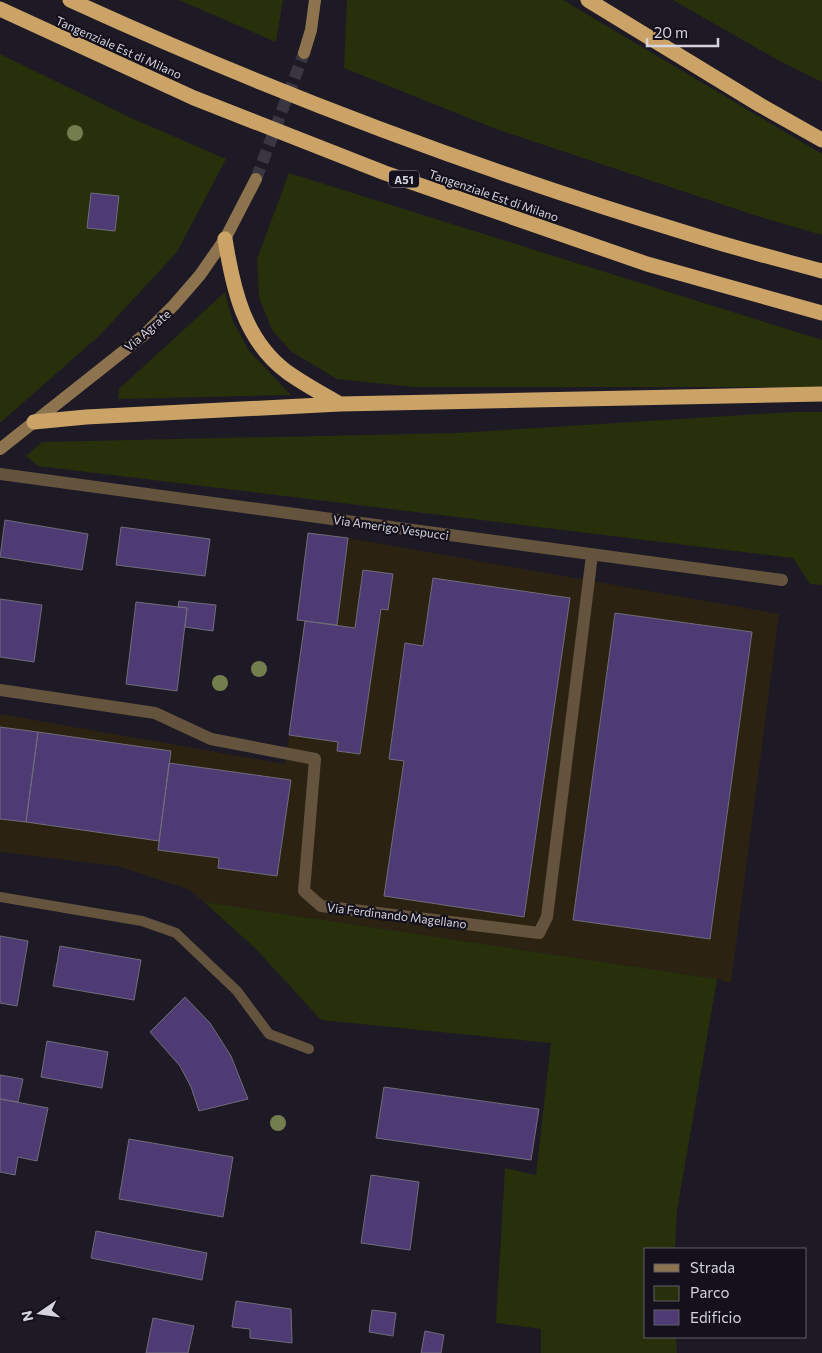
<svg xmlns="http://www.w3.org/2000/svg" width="822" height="1353" viewBox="0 0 822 1353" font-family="Commissioner,sans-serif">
	<rect width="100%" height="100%" fill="#1d1a26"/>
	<!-- industrial -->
	<path fill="#2b2212" d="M308 533 348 538 779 614 731 983 717 979 204 902 188 889 117 866 0 852V714L285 764 305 621 297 620Z"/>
	<!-- green -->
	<path fill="#282f0b" d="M179 0H283L276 42Z
		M347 0H563L822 154V235L757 216 496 129 344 68Z
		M673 0H822V82L774 58Z
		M0 54 131 118 226 159 177 252 100 335 0 423Z
		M289 173 822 340V387H415L337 379 292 352 272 330 259 297 257 259Z
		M225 292 232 319 249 351 291 395 118 399 119 389Z
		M793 412H822V585L810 584 793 558 38 466 26 456 42 442 456 433Z
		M204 902 717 979 677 1211 675 1249H646V1337H676L677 1353H541V1329L496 1323 505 1168 536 1175 551 1043 321 1020 256 949Z"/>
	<!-- building -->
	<path fill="#4e3b73" stroke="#706c7a" d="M91 193 119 196 115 231 87 228Z
		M5 520 88 534 82 570 0 557Z
		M121 527 210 539 205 576 116 565Z
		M308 533 348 538 337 625 297 620Z
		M363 570 393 574 388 610 381 609 360 754 337 751 338 742 289 735 305 621 355 628Z
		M433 578 570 598 524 917 384 896 404 761 389 759 405 643 423 646Z
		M0 599 42 605 34 662 0 657Z
		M179 601 216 605 213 631 185 627 187 608 178 607Z
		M136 602 187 608 177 691 126 684Z
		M615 613 752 632 710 939 573 920Z
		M0 727 38 732 26 822 0 819Z
		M38 732 171 751 159 841 26 822Z
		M169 763 291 780 277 876 218 868 219 858 158 850Z
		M0 936 28 941 17 1006 0 1003Z
		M60 946 141 960 134 1000 53 986Z
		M185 997 210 1023 231 1056 248 1099 199 1111 191 1087 180 1066 150 1032Z
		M47 1041 108 1052 102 1088 41 1077Z
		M0 1075 23 1079 18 1102 0 1099Z
		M384 1087 539 1109 531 1160 376 1138Z
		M0 1099 48 1108 37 1161 18 1157 15 1175 0 1172Z
		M129 1139 233 1157 223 1217 119 1199Z
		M371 1175 419 1182 410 1250 361 1243Z
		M96 1231 207 1253 202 1280 91 1258Z
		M236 1301 291 1309 292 1343 250 1338V1329L232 1327Z
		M372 1310 396 1313 393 1336 369 1332Z
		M153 1318 194 1326 188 1353H146Z
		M425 1331 444 1335 441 1353H421Z"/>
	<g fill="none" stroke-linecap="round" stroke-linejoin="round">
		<!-- secondary-tunnel -->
		<path stroke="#393641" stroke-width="12" stroke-dasharray="12 6" stroke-linecap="butt" d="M256 179 304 53"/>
		<!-- lane -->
		<path stroke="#65543d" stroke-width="10" d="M0 897 142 921 176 933 237 991 269 1034 309 1049"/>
		<!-- street -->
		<path stroke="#65543d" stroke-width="12" d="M0 474 782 580
			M0 690 155 713 211 739 315 759 304 891 321 906 539 933 547 917 592 555"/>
		<!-- secondary -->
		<path stroke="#8e744e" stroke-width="12" d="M304 53 311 30 315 0
			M0 449 144 335 174 305 200 275 225 239 256 179"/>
		<!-- highway -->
		<path stroke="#cca366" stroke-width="15" d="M70 0C271 92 479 170 690 234 734 248 778 259 822 271
			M588 0 760 105 822 140
			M0 9 194 98 385 173 647 264 822 313
			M225 239C233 289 244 340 287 372 304 384 322 394 340 404
			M34 422 86 417 340 404 822 394"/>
	</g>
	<!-- trees -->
	<g fill="#747d4e">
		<circle cx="75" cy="133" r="8"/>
		<circle cx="259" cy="669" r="8"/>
		<circle cx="220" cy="683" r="8"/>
		<circle cx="278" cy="1123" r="8"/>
	</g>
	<g text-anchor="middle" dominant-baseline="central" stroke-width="4.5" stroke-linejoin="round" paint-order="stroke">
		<!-- shield labels -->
		<rect fill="#14111c" stroke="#9b99a2" stroke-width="1" x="389" y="170.5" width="30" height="17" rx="4"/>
		<g font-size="11" font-weight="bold" fill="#d5d3db">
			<text x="404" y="179">A51</text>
		</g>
		<!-- street labels -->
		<g font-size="12" fill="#d5d3db" stroke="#14111c">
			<text transform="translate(119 47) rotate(24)">Tangenziale Est di Milano</text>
			<text transform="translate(494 195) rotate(19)">Tangenziale Est di Milano</text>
			<text transform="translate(147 330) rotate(-41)">Via Agrate</text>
			<text transform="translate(391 527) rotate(8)">Via Amerigo Vespucci</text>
			<text transform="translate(397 915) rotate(7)">Via Ferdinando Magellano</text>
		</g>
	</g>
	<!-- legend -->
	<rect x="644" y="1248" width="162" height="90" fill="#14111c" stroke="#615f68"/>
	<rect x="654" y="1264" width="25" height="8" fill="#8e744e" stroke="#615f68"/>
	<text x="690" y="1273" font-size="15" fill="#d5d3db">Strada</text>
	<rect x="654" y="1286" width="25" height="15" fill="#282f0b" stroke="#615f68"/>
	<text x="690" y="1298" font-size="15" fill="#d5d3db">Parco</text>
	<rect x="654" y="1310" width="25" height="15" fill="#4e3b73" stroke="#615f68"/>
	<text x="690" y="1323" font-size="15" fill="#d5d3db">Edificio</text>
	<!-- north arrow -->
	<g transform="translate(40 1313) rotate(257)" stroke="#14111c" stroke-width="4" paint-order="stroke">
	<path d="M0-4L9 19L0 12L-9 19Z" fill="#d5d3db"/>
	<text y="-8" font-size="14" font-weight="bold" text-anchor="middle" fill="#d5d3db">N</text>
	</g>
	<!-- scale -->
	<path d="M647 38v8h71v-8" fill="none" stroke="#d5d3db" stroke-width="2.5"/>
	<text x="654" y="38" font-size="15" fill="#d5d3db" stroke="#14111c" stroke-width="4" paint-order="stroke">20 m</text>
</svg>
